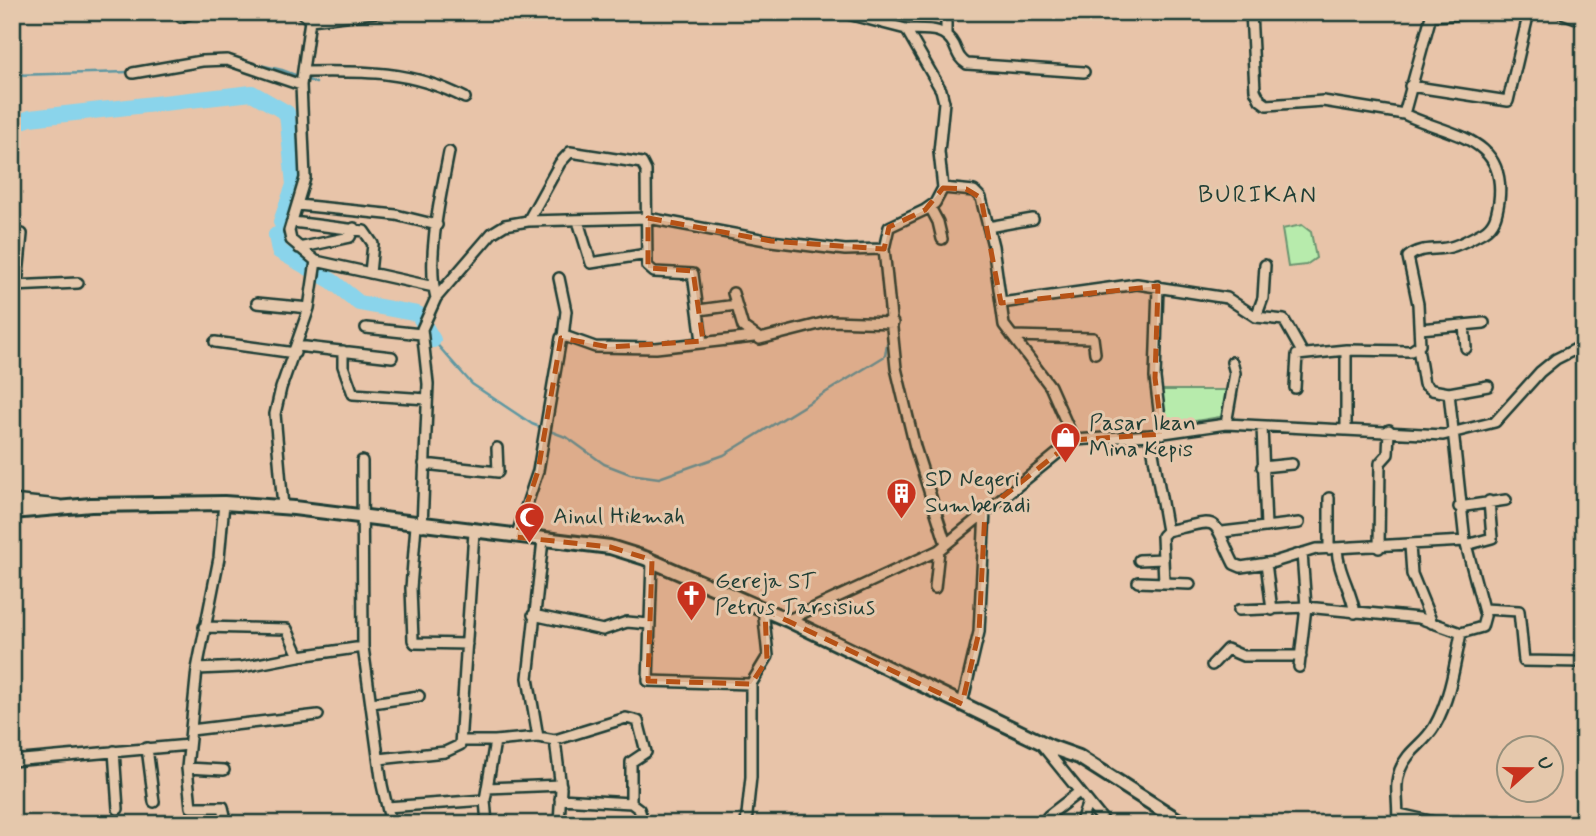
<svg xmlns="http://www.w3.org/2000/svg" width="1596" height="836" viewBox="0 0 1596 836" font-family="Mynerve,sans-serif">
	<rect width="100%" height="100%" fill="#e8c4a9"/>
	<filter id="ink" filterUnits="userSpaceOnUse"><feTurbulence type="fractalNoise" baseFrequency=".0143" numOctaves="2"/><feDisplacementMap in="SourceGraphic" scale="14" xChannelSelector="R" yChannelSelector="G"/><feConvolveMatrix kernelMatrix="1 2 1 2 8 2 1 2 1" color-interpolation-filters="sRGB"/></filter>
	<g filter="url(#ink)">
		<!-- green -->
		<path fill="#b7ebac" stroke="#6b9470" stroke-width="2" d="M1302 225 1311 232 1316 258 1306 265 1288 267 1282 229Z
			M1159 390H1229L1226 416 1165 426Z"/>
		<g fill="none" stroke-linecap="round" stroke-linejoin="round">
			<!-- stream -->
			<path stroke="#5f98a2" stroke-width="2.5" d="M243 61 282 70 316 83
				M12 75 130 72
				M433 340 472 384 532 424 568 438 604 464 630 474 659 478 724 455 885 356 887 344"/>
			<!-- river -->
			<path stroke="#8ad4eb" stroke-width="16" d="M12 125 30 118 252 93 287 113 294 185 281 222
				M276 235 279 251 332 281 359 303 418 314 433 340"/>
			<defs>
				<path id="street" d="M840 12 906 29 941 90 944 102 939 152 943 188 935 203 925 210 889 227 884 249 896 368 915 447 946 544
					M946 12V35
					M1251 12 1255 90 1260 100 1267 105 1323 101 1404 114
					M1560 12 1584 21
					M181 17 194 12
					M310 20 381 12
					M906 29C925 30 944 26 954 45 958 54 959 59 967 64L1084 72
					M304 72C363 71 412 70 465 98
					M133 73 202 61 227 60 301 85
					M1410 86 1508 101 1529 12
					M943 188 974 191 981 198 993 246 1004 325 1050 386 1074 440
					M298 205 396 215 437 225
					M930 207 938 222 942 239
					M528 221 560 163 570 152 642 163 646 171 647 266 654 272 693 274 702 341
					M578 221 591 263 647 254
					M293 222 364 231 373 244 370 273
					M988 227 1033 219
					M299 248 350 237 354 228
					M316 261 434 287
					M559 278 566 311 563 337
					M12 286 78 283
					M17 286 22 234
					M1158 286 1155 378 1162 434
					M733 293 743 327 760 339 831 321 893 323
					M436 298C426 256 441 194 449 152
					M257 303 309 308
					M1001 303 1137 284 1227 298 1256 317 1284 320 1302 352
					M699 310 736 305
					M1256 317 1263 298 1265 265
					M1464 325 1466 348
					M366 328 421 334
					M1420 329 1484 323
					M1012 336 1093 338 1095 353
					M215 342 295 353
					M297 346 392 357
					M1418 348 1424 384 1432 390 1449 393 1465 541
					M343 351V366L353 394 427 399
					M1295 388 1297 355 1346 350
					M1449 393 1488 386
					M1226 424 1235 373 1232 362
					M1262 426 1266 527
					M1346 429V350L1411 351 1420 345 1418 304 1408 257C1423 245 1437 252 1454 246 1463 243 1474 237 1483 232 1495 225 1497 214 1499 201 1507 136 1449 136 1404 114L1431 16 1500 12
					M1150 435 1167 531C1224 518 1210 516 1234 564L1241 567 1274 562 1316 549 1465 541 1485 616 1482 627 1461 633 1419 618 1306 607 1239 610
					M362 461 363 647 382 785 391 824
					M424 464 498 472 497 448
					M1262 467 1292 464
					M1329 498V549
					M12 500 58 505
					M224 503 219 558 197 669 187 768 191 807H223L227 824
					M283 507 275 414 281 388 309 308 316 261 291 240 289 231 305 178 301 85 310 20 301 12
					M1459 507 1506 500
					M416 525 411 588 413 640 415 643 467 644
					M422 526 428 384 422 329 436 298 492 233 505 225 528 221 648 218 771 241 845 250 884 249
					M1222 532 1299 523
					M516 537 538 471 561 338 567 337 595 347 656 348 754 337
					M543 540 528 678 538 737 555 740 561 788 559 824
					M1410 545 1412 574 1432 623
					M1466 545 1492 538 1489 501
					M1337 548C1338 573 1351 589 1355 613
					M1379 548 1380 463 1388 454 1389 430
					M1139 560 1163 559
					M652 561 648 681 751 684
					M1266 563 1272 610
					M1138 582 1190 584
					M1164 582 1162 536 1167 531
					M935 588 939 550
					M1484 609 1519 611 1524 661 1584 662
					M533 615 603 630 627 622 649 624
					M788 620 939 550 1074 440 1150 435 1226 424 1443 435 1495 422 1540 372 1556 359 1584 345
					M204 627 287 629 299 656 363 647
					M1212 665 1227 649 1243 656H1301
					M1299 667 1306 607 1302 553
					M197 669 242 667 299 656
					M372 703 419 696
					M962 704 979 632 985 511
					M191 730 318 715
					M555 740 626 718 638 721 646 752 631 762V803
					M461 741H495
					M1041 744 1106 824
					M147 748 154 802
					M114 751 118 809
					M379 759 445 752 460 745 474 532
					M12 761 189 745
					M187 768 224 770
					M487 788 561 785
					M560 799 631 803 639 809 644 824
					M387 807 485 800
					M1399 814 1443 824
					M1048 816 1079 792
					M487 824 485 800 495 741 538 737
					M746 824 751 777V684L768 656 763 609
					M1080 824 1088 802
					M1397 824C1400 806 1393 787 1400 770 1407 751 1424 744 1434 727 1450 700 1455 664 1461 633"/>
				<path id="secondary" d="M12 512 91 505 224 503 294 508 610 547 645 558 788 620 1051 747 1079 757 1184 824"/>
			</defs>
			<!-- street casing -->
			<use href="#street" stroke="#1f3d34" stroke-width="14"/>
			<!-- secondary casing -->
			<use href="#secondary" stroke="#1f3d34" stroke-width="18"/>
			<!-- street -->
			<use href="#street" stroke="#e5c8ac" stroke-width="9"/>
			<!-- secondary -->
			<use href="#secondary" stroke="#e5c8ac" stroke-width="12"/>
		</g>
	</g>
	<!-- marked area -->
	<path fill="#b65216" fill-opacity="0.2" stroke="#b65216" stroke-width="5" stroke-dasharray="14 9" stroke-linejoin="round" d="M943 188 966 189 981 198 1001 303 1158 286 1155 378 1162 434 1074 440 985 511 979 632 962 704 765 610 767 660 751 684 648 681 652 560 610 547 516 537 538 471 561 338 609 347 703 341 693 271 648 268V218L771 241 884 249 889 227 925 210Z"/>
	<!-- icons -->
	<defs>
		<symbol id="shop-pin" viewBox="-11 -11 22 30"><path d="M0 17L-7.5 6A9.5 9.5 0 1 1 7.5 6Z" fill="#c8321e" stroke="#e5c8ac"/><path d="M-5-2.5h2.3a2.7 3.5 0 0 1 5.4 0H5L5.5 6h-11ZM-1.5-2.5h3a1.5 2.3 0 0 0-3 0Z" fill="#fff"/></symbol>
		<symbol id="building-pin" viewBox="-11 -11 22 30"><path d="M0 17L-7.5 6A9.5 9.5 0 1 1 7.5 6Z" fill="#c8321e" stroke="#e5c8ac"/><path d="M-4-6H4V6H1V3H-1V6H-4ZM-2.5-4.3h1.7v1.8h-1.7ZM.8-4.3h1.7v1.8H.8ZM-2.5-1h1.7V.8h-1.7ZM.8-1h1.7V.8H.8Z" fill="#fff"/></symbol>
		<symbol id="mosque-pin" viewBox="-11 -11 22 30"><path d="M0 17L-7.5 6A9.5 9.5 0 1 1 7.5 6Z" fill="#c8321e" stroke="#e5c8ac"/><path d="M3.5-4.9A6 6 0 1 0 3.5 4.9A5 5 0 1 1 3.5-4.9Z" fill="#fff"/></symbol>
		<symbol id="church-pin" viewBox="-11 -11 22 30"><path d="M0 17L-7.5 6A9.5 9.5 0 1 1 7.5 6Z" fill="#c8321e" stroke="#e5c8ac"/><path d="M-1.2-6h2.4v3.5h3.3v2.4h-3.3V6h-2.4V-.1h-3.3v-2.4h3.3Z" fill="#fff"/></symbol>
	</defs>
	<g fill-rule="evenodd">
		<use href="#shop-pin" x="1048" y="420" width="35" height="47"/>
		<use href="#building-pin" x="884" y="476" width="35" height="47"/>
		<use href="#mosque-pin" x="512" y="500" width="35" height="47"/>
		<use href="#church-pin" x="674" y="578" width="35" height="47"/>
	</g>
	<g text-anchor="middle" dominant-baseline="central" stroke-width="6" stroke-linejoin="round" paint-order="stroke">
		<!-- poi labels -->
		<g font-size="23" fill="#1f3d34" stroke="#e5c8ac" text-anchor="start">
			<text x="1089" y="424">Pasar Ikan<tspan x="1089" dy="26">Mina Kepis</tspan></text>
			<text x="925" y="480">SD Negeri<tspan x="925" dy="26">Sumberadi</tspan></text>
			<text x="553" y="517">Ainul Hikmah</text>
			<text x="715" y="582">Gereja ST<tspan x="715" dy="26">Petrus Tarsisius</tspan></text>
		</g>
		<!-- neighbourhood labels -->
		<g font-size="24" letter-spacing="2" fill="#1f3d34" stroke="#e5c8ac">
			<text x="1258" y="195">BURIKAN</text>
		</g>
	</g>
	<!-- margin -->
	<rect width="1596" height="836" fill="none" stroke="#e5c8ac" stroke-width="42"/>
	<rect x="21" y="21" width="1554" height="794" fill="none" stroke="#1f3d34" stroke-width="2.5" filter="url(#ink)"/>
	<!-- north arrow -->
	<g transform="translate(1530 769) rotate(69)"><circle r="33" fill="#e5c8ac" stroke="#96907c" stroke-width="2"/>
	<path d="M0-5L12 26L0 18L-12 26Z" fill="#c8321e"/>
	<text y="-10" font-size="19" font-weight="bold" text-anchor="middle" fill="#1f3d34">U</text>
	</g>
</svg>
